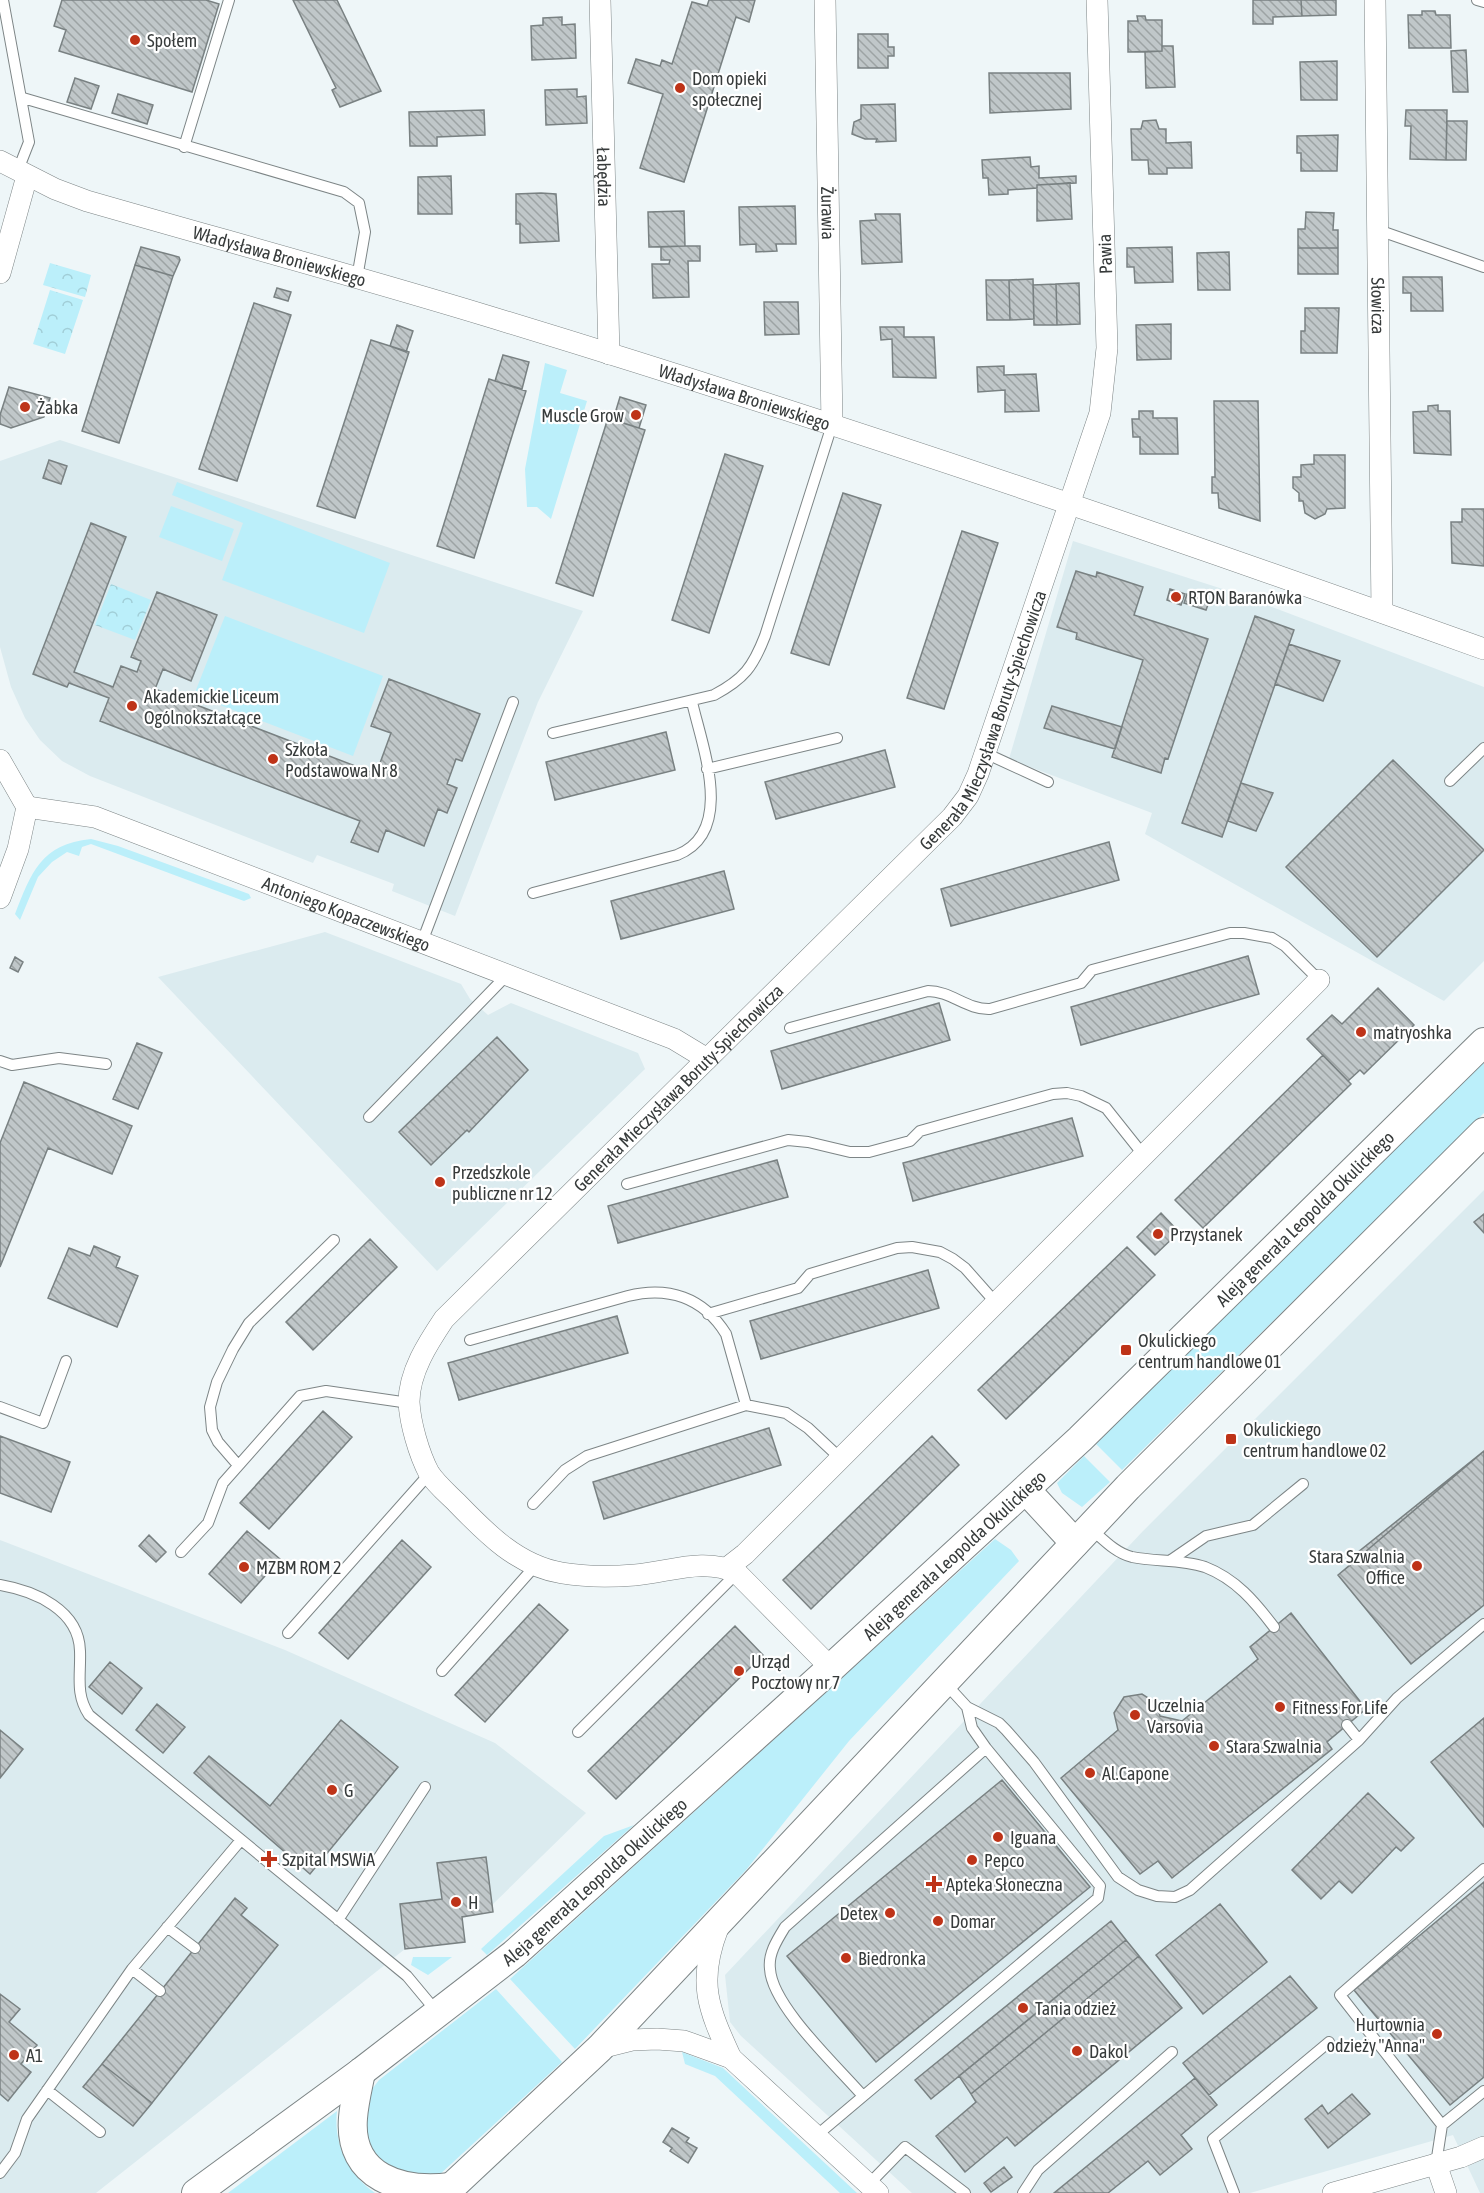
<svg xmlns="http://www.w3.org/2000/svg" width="1484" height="2193" viewBox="0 0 1484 2193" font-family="'Asap Condensed',sans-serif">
	<defs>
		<pattern id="park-crowns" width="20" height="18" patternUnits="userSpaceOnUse" patternTransform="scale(1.5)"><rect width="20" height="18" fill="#bbeffa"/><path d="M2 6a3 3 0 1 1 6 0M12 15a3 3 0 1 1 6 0" fill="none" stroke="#a1ced7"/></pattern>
		<pattern id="building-back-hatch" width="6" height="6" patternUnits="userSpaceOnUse" patternTransform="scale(1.5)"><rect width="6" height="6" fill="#c0c7c9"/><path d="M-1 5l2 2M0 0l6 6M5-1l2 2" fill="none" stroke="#9da3a4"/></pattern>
	</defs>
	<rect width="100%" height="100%" fill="#eef6f8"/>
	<!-- built -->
	<path fill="#dbebef" d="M60 440 583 611 538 702 455 916 392 891 394 884 317 855 313 863 90 776 62 761 40 740 25 718 11 687 0 647V461Z
		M1073 541 1232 592 1484 687V961L1444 1001 1145 834 1152 813 1009 759Z
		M325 932 461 984 470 999 488 1015 511 1003 638 1053 645 1069 437 1271 158 977Z
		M1484 1190V2193H1480L1453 2135 1250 2193H912L741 2036 730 2022 725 1975 1143 1531Z
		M0 1540 285 1650 495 1743 586 1813 492 1905 493 1912 462 1917 465 1942 405 1949 96 2193H0Z"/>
	<!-- grass -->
	<path fill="#bbeffa" d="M545 363 567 370 560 393 587 401 551 519 537 507H527L525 469Z
		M177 482 390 563 364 633 222 580 243 523 172 495Z
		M171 506 234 529 222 561 159 537Z
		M225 616 383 676 353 756 194 695Z
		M91 839 118 846 249 894 251 898 244 901 91 844 82 847 79 856 67 852 52 862 38 877 20 920 15 914C31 873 41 844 91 839Z
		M1484 1062V1113L1122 1470 1096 1444Z
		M1084 1456 1110 1482 1082 1507 1062 1493 1057 1483Z
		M995 1539 1011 1550 1019 1561 849 1741 746 1870 575 2049 510 1979Z
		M634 1825 487 1955 481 1949 604 1836Z
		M413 1957H452L428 1975 411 1965Z
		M496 1989 562 2062 437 2177 388 2168 371 2149 366 2132 369 2093 379 2080Z
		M682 2052 723 2068 857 2193H840L715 2076 685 2064Z
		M337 2111C333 2144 349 2175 375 2193H228Z"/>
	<!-- park -->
	<path fill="url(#park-crowns)" d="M50 263 91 275 85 297 43 285Z
		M50 290 83 300 65 354 33 344Z
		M111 584 151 600 135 640 95 625Z"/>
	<!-- building -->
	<path fill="url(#building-back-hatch)" stroke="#798182" stroke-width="1.5" d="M62 0H206L219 4 192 92 59 51 66 30 54 26Z
		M293 0H337L381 91 340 107 332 90 336 88Z
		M709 0H755L749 22 736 17 684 182 640 168 663 94 628 83 636 59 660 66 662 60 672 64 692 2 707 6Z
		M1253 0H1301L1302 16 1273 17V24H1253Z
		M1301 0H1336V15L1302 16Z
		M1422 11H1435L1436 15H1450L1451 48H1409L1408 15H1422Z
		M1137 16H1145L1146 20H1162V51L1128 52V21H1138Z
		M562 17V25L575 24 576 58 532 60 531 26 543 25V18Z
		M858 34H888V47H894V56H888V68H858Z
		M1162 46H1173L1175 87 1146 88 1145 52 1162 51Z
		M1466 50 1468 92H1453L1451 51Z
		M1337 61V100H1301L1300 62Z
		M989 73H1070L1071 109 990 113Z
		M75 78 99 86 91 109 67 102Z
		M577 89V97L586 96 587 123 546 125 545 90Z
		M118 94 153 105 147 124 112 113Z
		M895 104 896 141 876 142 877 139H865L852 134 854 122 861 119V105Z
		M484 110 485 135 437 137V146H410L409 112Z
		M1406 110H1447L1446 160 1410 159 1411 126H1405Z
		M1156 120 1159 129H1166V143L1191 142 1192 168H1167V174H1149L1148 160H1132L1131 129H1141L1143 121Z
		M1447 121H1467L1466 160H1446Z
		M1338 135 1337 171H1301V153H1297V136Z
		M1030 157 1031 167 1039 166V178L1076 176V183L1037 185V188L1008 190V194L989 195 988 178H983L982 160Z
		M451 176 452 214H418V177Z
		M1070 183 1072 219 1037 221V185Z
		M541 193 556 194 559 241 520 243V224H516V194Z
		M795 206 796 244H776L777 251 756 252V244L740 245 739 207Z
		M684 211 685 246 649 247 648 212Z
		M1306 212 1334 213 1333 230H1338V248H1298V229H1305Z
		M875 214H900L902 262 862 264 860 221 876 220Z
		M685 246H700V261H688L689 297 653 298 652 264H669L670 260H661V247Z
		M141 247 179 257 180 260 173 276 135 265Z
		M1172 247 1173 282 1135 283 1134 267H1127V248Z
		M1298 248H1338V274H1298Z
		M1229 252 1230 290H1198L1197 253Z
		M135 265 173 276 119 443 82 431Z
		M1403 277H1442L1443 311H1411V293H1403Z
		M1033 279 1034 319 1010 320 1009 280Z
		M986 280H1009L1010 320H987Z
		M1079 283 1080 324 1057 325 1056 284Z
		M1056 284 1057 325H1034L1033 285Z
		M277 288 291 292 288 301 274 297Z
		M764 302H798L799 334 765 335Z
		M254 303 291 315 237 481 199 469Z
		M1305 308H1339L1337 353H1301V331H1305Z
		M1171 324V359L1137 360 1136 325Z
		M397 325 413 331 406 352 390 346Z
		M880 327H904V337H934L936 378 893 377 892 339 881 340Z
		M371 340 409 352 355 518 317 506Z
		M503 355 529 362 522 389 495 381Z
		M1004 366V375L1036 374 1039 411 1005 412V390L978 392 977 367Z
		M489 379 526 391 474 558 437 546Z
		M9 387 50 398 44 417 11 428 0 424V415Z
		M620 397 646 405 639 428 613 420Z
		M1214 401H1258L1260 521 1219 508 1218 493H1212V477H1215Z
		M1438 405V411H1450L1451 455 1414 453 1413 412 1428 411V406Z
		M1139 411H1153V418H1177L1178 454H1140V437H1133L1132 419H1139Z
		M608 418 645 430 593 596 556 583Z
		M725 454 763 466 709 633 672 620Z
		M1314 455H1345V508L1327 509 1325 514 1315 519 1305 513 1303 501H1299V493L1293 488V477H1301V465L1314 464Z
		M49 460 67 466 61 484 43 478Z
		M843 493 881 505 829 665 791 653Z
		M1462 509H1484V566L1452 563 1451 522H1462Z
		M91 523 126 537 74 672 113 687 121 666 137 672 141 661 131 657 157 592 217 615 191 681 163 669 155 689 376 774 391 733 371 726 389 679 480 714 462 761 456 759 447 784 457 788 447 813 438 809 424 846 386 830 378 852 351 842 360 821 100 721 109 698 69 683 67 687 33 674Z
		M962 531 998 543 944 709 907 698Z
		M1076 571 1096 577 1097 572 1143 587 1134 615 1208 639 1168 759 1165 758 1161 773 1112 757 1143 660 1076 639 1077 633 1057 627Z
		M1170 589 1185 594 1181 605 1167 600Z
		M1187 594 1209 602 1206 610 1184 603Z
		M1255 616 1294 630 1222 837 1182 823Z
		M1289 644 1340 661 1323 701 1275 684Z
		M1052 706 1122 727 1115 749 1044 728Z
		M666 732 675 770 555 800 546 762Z
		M885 750 895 787 776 819 765 782Z
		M1393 760 1484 850 1377 957 1286 867Z
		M1241 783 1273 793 1256 831 1228 821Z
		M1109 842 1119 880 951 926 941 889Z
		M724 871 734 909 621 939 611 901Z
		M1248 956 1259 994 1081 1045 1071 1007Z
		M15 957 23 962 18 972 10 968Z
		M1378 988 1414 1025 1364 1074 1360 1070 1348 1081 1307 1039 1332 1015 1342 1024Z
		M939 1003 950 1040 782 1089 771 1051Z
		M497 1037 528 1070 469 1132 467 1130 431 1165 399 1132Z
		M137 1043 162 1053 138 1109 113 1099Z
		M1323 1055 1351 1084 1203 1228 1175 1200Z
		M24 1082 132 1126 112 1174 48 1148 0 1267V1143Z
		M1072 1118 1083 1156 913 1201 903 1163Z
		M777 1160 788 1197 618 1243 608 1206Z
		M1161 1213 1179 1232 1155 1255 1137 1237Z
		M1484 1214V1233L1474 1222Z
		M370 1239 397 1267 313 1350 286 1322Z
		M94 1246 120 1257 116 1267 138 1276 117 1327 48 1298 69 1248 90 1256Z
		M1127 1247 1155 1275 1006 1419 978 1390Z
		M928 1270 939 1308 761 1359 750 1321Z
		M617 1316 628 1353 459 1400 448 1363Z
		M323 1411 352 1437 269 1529 240 1503Z
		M769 1428 781 1465 604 1519 593 1482Z
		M0 1436 70 1462 51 1512 0 1493Z
		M932 1436 959 1465 811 1609 783 1580Z
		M1484 1451V1605L1411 1664 1338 1575 1360 1557 1357 1553Z
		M1484 1451V1605L1411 1664 1338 1575Z
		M247 1531 280 1559 241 1603 209 1574Z
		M149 1535 166 1552 156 1562 139 1546Z
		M402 1540 431 1567 348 1659 319 1633Z
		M539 1604 568 1630 485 1722 455 1695Z
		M1291 1613 1366 1709 1327 1742 1332 1749 1172 1878 1158 1861 1140 1874 1061 1778 1118 1730 1114 1713 1124 1697 1142 1694 1156 1703 1160 1716 1182 1721 1258 1659 1250 1647Z
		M735 1626 763 1655 616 1799 588 1771Z
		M110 1662 142 1688 122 1714 89 1687Z
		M157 1704 185 1727 163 1753 136 1730Z
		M1484 1718V1827L1431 1762Z
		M341 1720 398 1767 310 1874 194 1773 209 1756 270 1806Z
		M0 1730 23 1749 0 1778Z
		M1002 1780 1090 1887 876 2062 787 1956Z
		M1368 1793 1414 1838 1401 1851 1396 1847 1352 1893 1339 1881 1321 1899 1292 1870Z
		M486 1857 493 1912 462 1917 465 1942 405 1949 400 1904 442 1899 437 1863Z
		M1484 1882V2077L1450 2105 1354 1990Z
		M235 1898 247 1908 241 1915 278 1945 152 2103 102 2064Z
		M1220 1904 1267 1962 1203 2014 1156 1955Z
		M1111 1921 1126 1940 931 2099 915 2080Z
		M1126 1940 1139 1956 971 2094 959 2076Z
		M1139 1956 1182 2008 1015 2146 1007 2137 965 2172 936 2136 976 2102 971 2094Z
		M1290 1976 1317 2008 1209 2095 1183 2063Z
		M0 1994 20 2009 9 2022 37 2045 21 2064 31 2072 8 2101 0 2094Z
		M102 2064 152 2103 133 2126 83 2087Z
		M1195 2078 1217 2105 1181 2135 1192 2149 1160 2175 1148 2161 1108 2193H1054Z
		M1352 2094 1370 2114 1328 2148 1305 2119 1322 2105 1328 2114Z
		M672 2128 689 2138 686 2142 697 2148 688 2163 670 2151 672 2148 663 2142Z
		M1004 2167 1012 2177 991 2192 984 2183Z"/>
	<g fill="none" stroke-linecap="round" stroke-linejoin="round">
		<defs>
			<path id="lane" d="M3 0 29 142 18 170
				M1477 0 1484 2
				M23 98 344 192 359 203 365 232 357 278
				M184 147 229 0
				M1378 230 1484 267
				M553 733 714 695C744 679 753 667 765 636L832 425
				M985 753 1048 782
				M707 769 837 738
				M1450 781 1484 748
				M533 893 677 855C736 832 702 746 692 702
				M422 942 513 702
				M790 1028 928 991C951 991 967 1010 990 1009L1081 983 1092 970 1230 933H1244L1272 938 1285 946 1319 980
				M0 1061 12 1065 59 1058 106 1064
				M369 1117 507 975
				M627 1184 788 1140 808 1142 850 1152H869L910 1141 920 1131 1053 1094 1067 1093 1081 1096 1106 1108 1145 1157
				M708 1314 798 1288 810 1274 897 1248 912 1247 940 1252 953 1259 965 1268 996 1303
				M470 1340 628 1296C668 1286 703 1297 726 1334L746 1405
				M0 1407 43 1423 66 1361
				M237 1464 218 1442 212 1430 210 1407 217 1382 233 1349 249 1323 334 1240
				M533 1504 565 1470 587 1456 746 1405 786 1413 808 1428 840 1458
				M1090 1528C1102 1538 1115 1553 1132 1557 1156 1562 1181 1559 1205 1567 1236 1579 1255 1602 1274 1627
				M181 1552 208 1523 223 1483 300 1396 326 1391 409 1403
				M1171 1560 1206 1536 1253 1525 1303 1484
				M0 1585C35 1591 79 1610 80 1651 81 1675 75 1694 89 1715L407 1976 437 2012
				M288 1633 430 1473
				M442 1671 535 1566
				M944 1682 967 1707 999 1723 1006 1730 1034 1762 1118 1877 1138 1890 1157 1896 1175 1897 1190 1890 1359 1740 1347 1725
				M578 1732 737 1573
				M1359 1740 1397 1698 1484 1624
				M338 1920 425 1787
				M167 1927 195 1948
				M132 1969 160 1991
				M47 2090 100 2132
				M862 2095C837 2066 772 2006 770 1969 768 1954 777 1940 785 1927L986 1748 972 1728 967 1707
				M1442 2125 1484 2091
				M816 2136 1098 1898 1100 1886 986 1748
				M1436 2164 1442 2125 1340 1995 1484 1869
				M0 2173 15 2153 27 2119 132 1969 241 1840
				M869 2184 905 2147 965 2193
				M1023 2193 1038 2170 1172 2052
				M1234 2193 1213 2139 1329 2042"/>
			<g id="street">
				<path id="s1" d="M600 0 609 354"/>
				<path id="s2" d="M825 0 832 425"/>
				<path id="s3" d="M1375 0 1382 612"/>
				<path id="s4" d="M0 161 55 189 87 201C219 239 352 275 484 315 820 417 1153 530 1484 649"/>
				<path d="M0 273 27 176"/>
				<path d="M0 760 27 807"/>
				<path id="s5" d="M27 807 95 817 674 1039 707 1059"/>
				<path d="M0 898 18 849 27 807"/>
				<path d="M727 1568 745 1554 1319 980"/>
				<path id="s6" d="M831 1668 737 1573C704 1557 670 1572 635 1575 610 1577 586 1577 562 1573 518 1566 486 1533 457 1503 448 1494 436 1484 429 1473 419 1454 410 1423 409 1402 409 1372 428 1343 444 1319L952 817 968 796 978 774 1100 413 1107 348 1097 0"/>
				<path d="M718 1928C697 1982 708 2008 731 2058"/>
				<path d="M600 2048 632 2040 657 2039 684 2041 731 2058 878 2193"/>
				<path d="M1436 2164 1446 2193"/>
				<path d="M1333 2193 1461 2157 1484 2147"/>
			</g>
			<g id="secondary">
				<path d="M1026 1490 1075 1543"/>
				<path d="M361 2072C358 2087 354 2103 353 2118 348 2178 402 2193 451 2187"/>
				<path id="s7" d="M196 2193 361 2072 514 1954 831 1668 1080 1439 1484 1042"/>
				<path d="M445 2193 600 2048 1128 1487 1484 1132"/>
			</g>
		</defs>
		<!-- lane casing -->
		<use href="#lane" stroke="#7d8586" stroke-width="12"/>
		<!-- street casing -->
		<use href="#street" stroke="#7d8586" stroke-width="22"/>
		<!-- secondary casing -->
		<use href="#secondary" stroke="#7d8586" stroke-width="30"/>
		<!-- lane -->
		<use href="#lane" stroke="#fff" stroke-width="10"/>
		<!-- street -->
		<use href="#street" stroke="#fff" stroke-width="21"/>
		<!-- secondary -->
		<use href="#secondary" stroke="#fff" stroke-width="28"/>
	</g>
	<!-- markers -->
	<g fill="#be3318" stroke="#fff" stroke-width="2">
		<circle cx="135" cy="40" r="6"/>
		<circle cx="680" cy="88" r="6"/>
		<circle cx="25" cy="407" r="6"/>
		<circle cx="636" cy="415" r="6"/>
		<circle cx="1176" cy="597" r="6"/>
		<circle cx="132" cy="706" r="6"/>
		<circle cx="273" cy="759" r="6"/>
		<circle cx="1361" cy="1032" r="6"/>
		<circle cx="440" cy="1182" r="6"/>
		<circle cx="1158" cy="1234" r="6"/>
		<rect x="1120" y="1344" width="12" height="12" rx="3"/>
		<rect x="1225" y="1433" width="12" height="12" rx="3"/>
		<circle cx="1417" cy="1566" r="6"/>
		<circle cx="244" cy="1567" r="6"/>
		<circle cx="739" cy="1671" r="6"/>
		<circle cx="1280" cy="1707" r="6"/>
		<circle cx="1135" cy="1715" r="6"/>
		<circle cx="1214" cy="1746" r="6"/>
		<circle cx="1090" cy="1773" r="6"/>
		<circle cx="332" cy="1790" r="6"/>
		<circle cx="998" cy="1837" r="6"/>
		<path d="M266 1850h6v6h6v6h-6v6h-6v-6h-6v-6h6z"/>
		<circle cx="972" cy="1860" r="6"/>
		<path d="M931 1875h6v6h6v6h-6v6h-6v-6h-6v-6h6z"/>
		<circle cx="456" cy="1902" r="6"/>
		<circle cx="890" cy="1913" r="6"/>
		<circle cx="938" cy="1921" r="6"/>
		<circle cx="846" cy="1958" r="6"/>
		<circle cx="1023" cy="2008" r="6"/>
		<circle cx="1437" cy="2034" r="6"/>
		<circle cx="1077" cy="2051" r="6"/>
		<circle cx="14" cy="2055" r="6"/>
	</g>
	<g text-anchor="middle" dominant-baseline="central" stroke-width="4.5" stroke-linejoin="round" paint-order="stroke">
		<!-- poi labels -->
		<g font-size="18" fill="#373b3b" stroke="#fff" text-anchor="start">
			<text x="147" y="40">Społem</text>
			<text x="692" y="78">Dom opieki<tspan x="692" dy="21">społecznej</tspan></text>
			<text x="37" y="407">Żabka</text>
			<text x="624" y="415" text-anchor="end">Muscle Grow</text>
			<text x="1188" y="597">RTON Baranówka</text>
			<text x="144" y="696">Akademickie Liceum<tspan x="144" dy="21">Ogólnokształcące</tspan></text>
			<text x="285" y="749">Szkoła<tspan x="285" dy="21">Podstawowa Nr 8</tspan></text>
			<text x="1373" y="1032">matryoshka</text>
			<text x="452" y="1172">Przedszkole<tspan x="452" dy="21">publiczne nr 12</tspan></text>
			<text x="1170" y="1234">Przystanek</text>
			<text x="1138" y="1340">Okulickiego<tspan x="1138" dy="21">centrum handlowe 01</tspan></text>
			<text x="1243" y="1429">Okulickiego<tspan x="1243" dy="21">centrum handlowe 02</tspan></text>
			<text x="1405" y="1556" text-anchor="end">Stara Szwalnia<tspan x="1405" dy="21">Office</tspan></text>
			<text x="256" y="1567">MZBM ROM 2</text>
			<text x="751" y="1661">Urząd<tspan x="751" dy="21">Pocztowy nr 7</tspan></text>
			<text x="1147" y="1705">Uczelnia<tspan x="1147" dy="21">Varsovia</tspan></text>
			<text x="1292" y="1707">Fitness For Life</text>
			<text x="1226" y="1746">Stara Szwalnia</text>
			<text x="1102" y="1773">Al.Capone</text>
			<text x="344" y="1790">G</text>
			<text x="1010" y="1837">Iguana</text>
			<text x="282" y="1859">Szpital MSWiA</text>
			<text x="984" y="1860">Pepco</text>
			<text x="946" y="1884">Apteka Słoneczna</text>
			<text x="468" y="1902">H</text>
			<text x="878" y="1913" text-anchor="end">Detex</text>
			<text x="950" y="1921">Domar</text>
			<text x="858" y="1958">Biedronka</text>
			<text x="1035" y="2008">Tania odzież</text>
			<text x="1425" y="2024" text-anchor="end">Hurtownia<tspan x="1425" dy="21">odzieży "Anna"</tspan></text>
			<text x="1089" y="2051">Dakol</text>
			<text x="26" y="2055">A1</text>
		</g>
		<!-- street labels -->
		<g font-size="18" fill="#373b3b" stroke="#fff">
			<text stroke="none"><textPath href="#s1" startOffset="177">Łabędzia</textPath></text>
			<text stroke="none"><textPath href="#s2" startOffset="213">Żurawia</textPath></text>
			<text transform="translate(1105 254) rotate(-92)">Pawia</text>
			<text stroke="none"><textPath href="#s4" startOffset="296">Władysława Broniewskiego</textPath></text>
			<text stroke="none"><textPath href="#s3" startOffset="306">Słowicza</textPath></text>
			<text stroke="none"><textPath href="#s4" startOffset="782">Władysława Broniewskiego</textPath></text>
			<text stroke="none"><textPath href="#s6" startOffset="1461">Generała Mieczysława Boruty-Spiechowicza</textPath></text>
			<text stroke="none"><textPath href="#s5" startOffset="338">Antoniego Kopaczewskiego</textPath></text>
			<text stroke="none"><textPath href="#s6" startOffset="975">Generała Mieczysława Boruty-Spiechowicza</textPath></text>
			<text stroke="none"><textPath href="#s7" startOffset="1478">Aleja generała Leopolda Okulickiego</textPath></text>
			<text stroke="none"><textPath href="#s7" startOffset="992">Aleja generała Leopolda Okulickiego</textPath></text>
			<text stroke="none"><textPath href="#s7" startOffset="506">Aleja generała Leopolda Okulickiego</textPath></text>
		</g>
	</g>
</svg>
